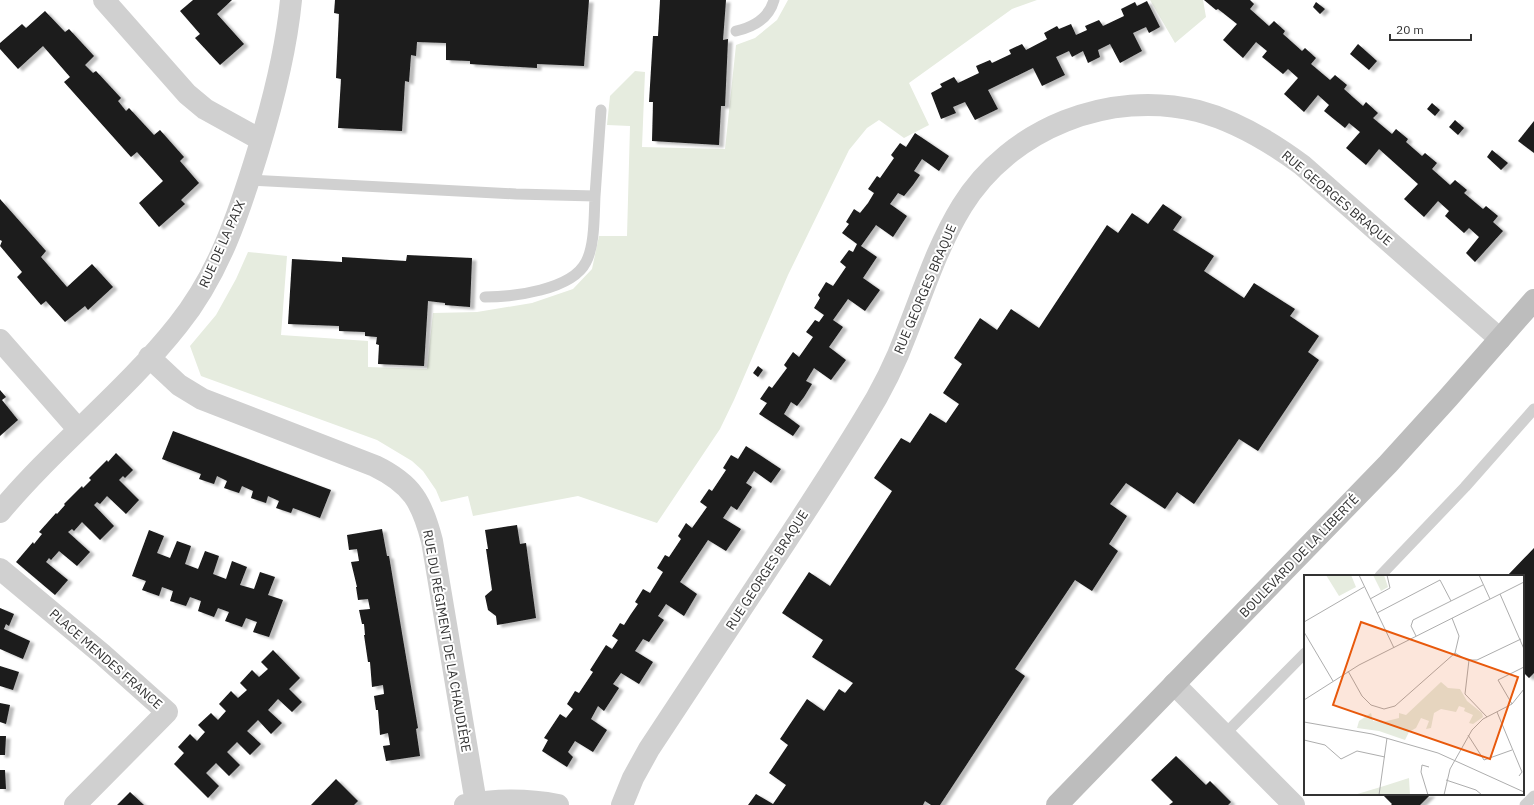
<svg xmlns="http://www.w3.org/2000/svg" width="1534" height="805" viewBox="0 0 1534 805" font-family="'IBM Plex Sans',sans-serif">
	<defs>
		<filter id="shadow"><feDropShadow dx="4.5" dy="2.5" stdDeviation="1" flood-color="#0004"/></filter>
	</defs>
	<rect width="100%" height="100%" fill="#fff"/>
	<!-- green -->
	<path fill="#e6ecdf" d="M788 0H1037L1012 9 909 83 929 125 904 138 879 120 867 128 849 150 788 275 734 400 720 429 657 523 578 496 473 516 468 496 441 502 436 490 423 471 412 461 377 440 201 376 190 346 216 315 236 279 248 252 287 256 281 335 368 341V367L427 369 433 313 477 312 532 303 573 289 592 269 599 236H627L630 126 607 125 610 96 635 71 645 72 642 147 725 149 736 45 755 38 777 20Z
		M1150 0H1203L1206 17 1175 43Z"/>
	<!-- building -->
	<path fill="#1a1a1a" filter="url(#shadow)" d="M193 0H232L217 14 244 44 220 65 195 38 200 34 180 11Z
		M335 0H589L584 66 537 64V68L470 64V61L446 60V43L417 42 416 56 411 55 409 82 405 81 402 131 338 128 341 79 336 78 339 14 334 13Z
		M660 0H726L723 40 728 39 725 106H721L719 145 652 141 653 102H649L653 36H658Z
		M1204 0H1250L1254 4 1250 9 1269 26 1274 21 1285 31 1283 34 1302 51 1305 48 1316 58 1311 64 1330 80 1335 75 1347 85 1344 89 1354 98 1363 106 1366 102 1378 113 1373 118 1392 134 1396 129 1408 139 1406 142 1422 156 1425 153 1437 163 1432 169 1450 185 1455 180 1467 190 1464 193 1483 209 1486 206 1498 216 1493 222 1503 231 1475 262 1466 253 1479 237 1469 228 1464 233 1445 216 1449 211 1438 201 1424 217 1404 199 1418 184 1379 149 1366 165 1346 148 1360 132 1349 123 1345 128 1335 120 1324 111 1329 105 1318 95 1304 112 1284 94 1298 78 1288 69 1283 74 1262 57 1267 51 1256 42 1243 58 1223 40 1237 24 1218 9 1216 10Z
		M1147 1 1160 27 1149 33 1146 27 1133 33 1142 51 1120 63 1110 44 1098 50 1100 57 1088 63 1083 51 1072 57 1069 51 1056 57 1065 75 1042 86 1033 68 988 90 998 109 975 120 965 102 953 107 956 113 941 119 931 93 942 87 940 84 954 77 958 83 979 73 976 66 990 60 992 63 1011 54 1009 50 1022 44 1026 50 1047 39 1044 33 1057 26 1059 29 1071 24 1076 35 1087 30 1085 26 1099 20 1103 26 1124 16 1121 9 1135 2 1137 6Z
		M1316 2 1325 9 1320 14 1313 7Z
		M45 11 65 32 69 29 94 56 85 65 93 73 96 71 121 98 118 101 126 111 129 108 154 135 160 130 184 157 180 161 199 183 181 200 185 204 159 227 139 203 163 181 137 152 131 157 64 82 70 77 43 46 18 69 0 49V43L22 24 26 28Z
		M1358 44 1377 61 1369 70 1350 54Z
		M1432 103 1440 110 1435 116 1427 109Z
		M1455 120 1464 128 1458 135 1449 127Z
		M1534 121V153L1518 141Z
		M915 133 949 156 939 171 922 159 914 171 920 175 913 185 904 196 898 193 890 204 907 216 893 237 876 225 861 246 877 257 863 278 880 290 865 311 848 299 833 320 843 327 829 347 846 360 831 380 814 368 806 381 812 384 804 397 797 406 791 402 784 414 800 426 793 436 759 414 767 403 760 399 769 386 772 388 787 368 784 365 793 352 799 357 813 337 806 332 815 320 819 322 824 315 814 308 820 298 818 295 826 282 833 286 846 267 840 262 849 250 853 252 857 244 842 233 849 224 846 222 854 209 860 213 868 203 874 193 868 189 877 176 880 178 894 158 891 155 900 143 906 147Z
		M1492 150 1508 163 1501 170 1487 157Z
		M0 199 46 251 41 257 67 287 92 264 113 287 88 310 85 306 65 322 46 301 41 305 17 277 22 272 0 246 2 241 0 240Z
		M1163 204 1182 217 1173 230 1214 256 1204 271 1244 298 1254 283 1295 309 1290 316 1319 336 1308 352 1319 360 1258 451 1239 439 1194 504 1177 492 1165 509 1126 483 1110 504 1127 516 1109 544 1118 551 1092 591 1075 580 1015 669 1025 676 940 805H931L925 801 923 805H748L756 794 773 804 786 785 769 773 788 745 780 739 807 699 824 711 839 689 845 693 853 683 812 657 823 640 782 613 809 572 830 586 892 491 874 478 901 438 910 443 930 413 946 423 959 404 943 393 962 364 954 358 980 318 997 330 1011 309 1039 328 1107 225 1118 233 1132 213 1148 224Z
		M407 255 472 258 470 307 445 305V303L428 301 424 366 378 364 379 345 376 344 377 337 365 336V332L339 331V326L288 324 292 259 342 262V257L406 261Z
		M758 366 763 370 758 377 753 373Z
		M0 390 6 397 2 400 18 420 0 436Z
		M173 431 331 490 320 518 293 508 291 513 276 508 279 501 268 496 266 503 251 498 253 491 242 486 239 493 224 488 227 481 217 476 214 484 199 479 201 474 162 459Z
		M746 446 781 469 771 483 754 471 746 483 752 487 737 510 731 506 723 518 741 529 726 551 708 540 680 582 697 594 684 616 666 604 658 616 664 620 649 642 643 639 635 651 653 662 639 684 621 673 613 684 619 688 604 711 598 706 591 719 607 730 593 752 575 741 568 752 573 757 567 767 542 751 548 740 544 738 560 714 566 718 573 709 567 704 575 691 579 693 593 672 590 670 606 645 612 649 618 640 612 636 620 623 624 625 631 614 638 604 635 602 643 589 650 593 663 572 657 568 665 555 669 557 681 539 678 536 686 523 692 528 707 507 700 502 709 489 712 491 726 470 723 468 731 455 738 459Z
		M116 453 133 470 125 478 123 476 119 480 139 500 126 514 107 496 100 504 97 502 94 505 114 526 100 540 82 522 74 531 72 529 68 532 90 552 77 566 59 551 51 560 49 558 46 562 68 580 55 595 16 562 33 542 34 544 42 534 39 532 56 513 57 514 65 505 64 504 82 486 83 488 91 480 89 478 107 460 108 462Z
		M517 525 520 544 526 543 536 618 497 625 496 616 488 610 485 596 492 590 486 549H488L485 530Z
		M382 529 387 556H389L418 728 416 729 420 756 386 761 383 746 390 745 388 733 380 735 378 710H376L374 696 384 694 383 685 372 687 370 662H368L364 635H365L364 624H362L359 610 370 609 368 599 358 600 356 587H357L351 562 359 561 357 549 349 550 347 535Z
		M149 530 164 536 157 553 170 558 177 541 191 546 185 564 198 569 205 551 219 556 213 574 226 579 232 561 247 567 240 585 254 589 260 572 275 577 268 595 283 600 269 637 253 632 257 622 246 618 242 627 225 621 229 612 218 608 214 617 198 611 201 601 190 597 186 606 170 601 173 591 162 587 159 596 142 590 146 581 132 576Z
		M1534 548V673L1529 678 1523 672V576H1507Z
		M0 608 14 614 9 626 6 624 4 629 30 641 23 659 0 649Z
		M273 650 300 678 289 689 302 702 292 712 278 699 268 710 282 723 271 734 258 720 247 731 261 744 250 755 237 742 227 752 240 765 229 776 216 763 206 773 219 786 208 798 174 764 184 753 178 747 190 734 197 741 205 732 198 725 211 713 218 720 226 711 219 704 231 691 238 698 247 690 240 683 252 670 259 677 268 669 261 662Z
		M0 666 19 672 13 690 0 686Z
		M0 703 10 705 6 724 0 722Z
		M0 736H6L5 755H0Z
		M1176 756 1206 785 1210 781 1231 802 1228 805H1169L1173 802 1151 780Z
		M0 770H5L6 789H0Z
		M336 779 358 801 354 805H311Z
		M130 792 144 805H117Z
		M1382 794H1431L1420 805H1391L1392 804Z"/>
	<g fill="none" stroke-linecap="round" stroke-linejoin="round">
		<!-- lane -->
		<path stroke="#d0d0d0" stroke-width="11" d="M736 31C754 27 769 18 774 0
			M249 180 516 194 595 196 601 110
			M485 297C513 297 572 290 586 262 595 245 594 215 595 196
			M1380 576 1465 487 1534 409
			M1224 735 1305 653
			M1525 805 1534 796"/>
		<!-- street -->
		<path stroke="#d0d0d0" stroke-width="22" d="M104 0 187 94 205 109 261 140
			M0 340 78 429
			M149 357 179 385 202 399 375 466C412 484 422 502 432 541L476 803
			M0 512C55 446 125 392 178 325 219 274 239 213 258 151 273 102 286 52 291 0
			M0 569 102 654 167 712 75 805
			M1174 684 1294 805
			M465 805C497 799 527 799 558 805
			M622 805 633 778 649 749C690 686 732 624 773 561 804 514 835 467 864 419 881 392 896 362 907 332 924 289 938 245 962 206 1010 128 1110 89 1198 111 1236 121 1271 142 1302 165L1500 339"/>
		<!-- secondary -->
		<path stroke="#bdbdbd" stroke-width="22" d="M1057 805 1388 464 1448 398 1534 300"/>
	</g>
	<g text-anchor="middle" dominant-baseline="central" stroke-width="4" stroke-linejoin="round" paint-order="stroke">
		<!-- street labels -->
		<g font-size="13" fill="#333" stroke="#fff">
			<text transform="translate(1337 198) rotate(40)">RUE GEORGES BRAQUE</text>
			<text transform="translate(222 244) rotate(-66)">RUE DE LA PAIX</text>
			<text transform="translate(925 289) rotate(-67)">RUE GEORGES BRAQUE</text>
			<text transform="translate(1299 556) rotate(-46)">BOULEVARD DE LA LIBERTÉ</text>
			<text transform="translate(767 570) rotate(-57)">RUE GEORGES BRAQUE</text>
			<text transform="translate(447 641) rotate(80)">RUE DU RÉGIMENT DE LA CHAUDIÈRE</text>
			<text transform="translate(106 659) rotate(41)">PLACE MENDES FRANCE</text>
		</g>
	</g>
	<!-- overview -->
	<g transform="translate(1304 575)">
		<rect width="220" height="220" fill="#fff"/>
		<path d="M22 0H47L52 12 35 21ZM69 0H80L84 12 77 16ZM137 107 144 113 156 114 163 126 178 138 179 142 169 149 165 148 169 140 160 136 161 133 155 131 152 137 137 134 130 138 127 153 122 154 125 146 117 143 112 153 105 157 101 165 75 156 53 153 55 146 67 138 69 146 79 147 95 143V138L102 140ZM105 203 106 220H50L80 211Z" fill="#e6ecdf"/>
		<path fill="none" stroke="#adadad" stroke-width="1" d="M55 0 90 73M175 0 186 24M136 5 147 26M196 19 220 74M66 24 86 13 83 0M73 38 136 5M0 47 60 12M0 57 29 106M112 61 107 51 109 45 179 10M151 78 163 85H173L217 64M165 85 161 119 183 142M44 96 58 121 67 130 80 134 91 131 151 78 155 61 148 43M0 125 55 90 220 7M208 129 194 105 220 92M193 137 218 197 215 201M0 147 68 159 134 178 220 217M164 160 180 185 208 175M0 165 21 170 37 184 53 176 81 182M142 205 172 215 178 220M75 220 83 163M124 220 117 197 118 190 125 192M140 220 146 194 168 155 179 144 208 129 220 114"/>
		<path fill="#e8590c" fill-opacity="0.15" stroke="#e8590c" stroke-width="2" d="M57 47 214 102 186 184 29 130Z"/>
		<rect width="220" height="220" fill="none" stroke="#333" stroke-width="2"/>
	</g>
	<!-- scale -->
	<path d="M1390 34v6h81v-6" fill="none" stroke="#333333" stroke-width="2"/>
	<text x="1396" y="34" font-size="12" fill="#333333" stroke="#ffffff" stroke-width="3" paint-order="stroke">20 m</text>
</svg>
